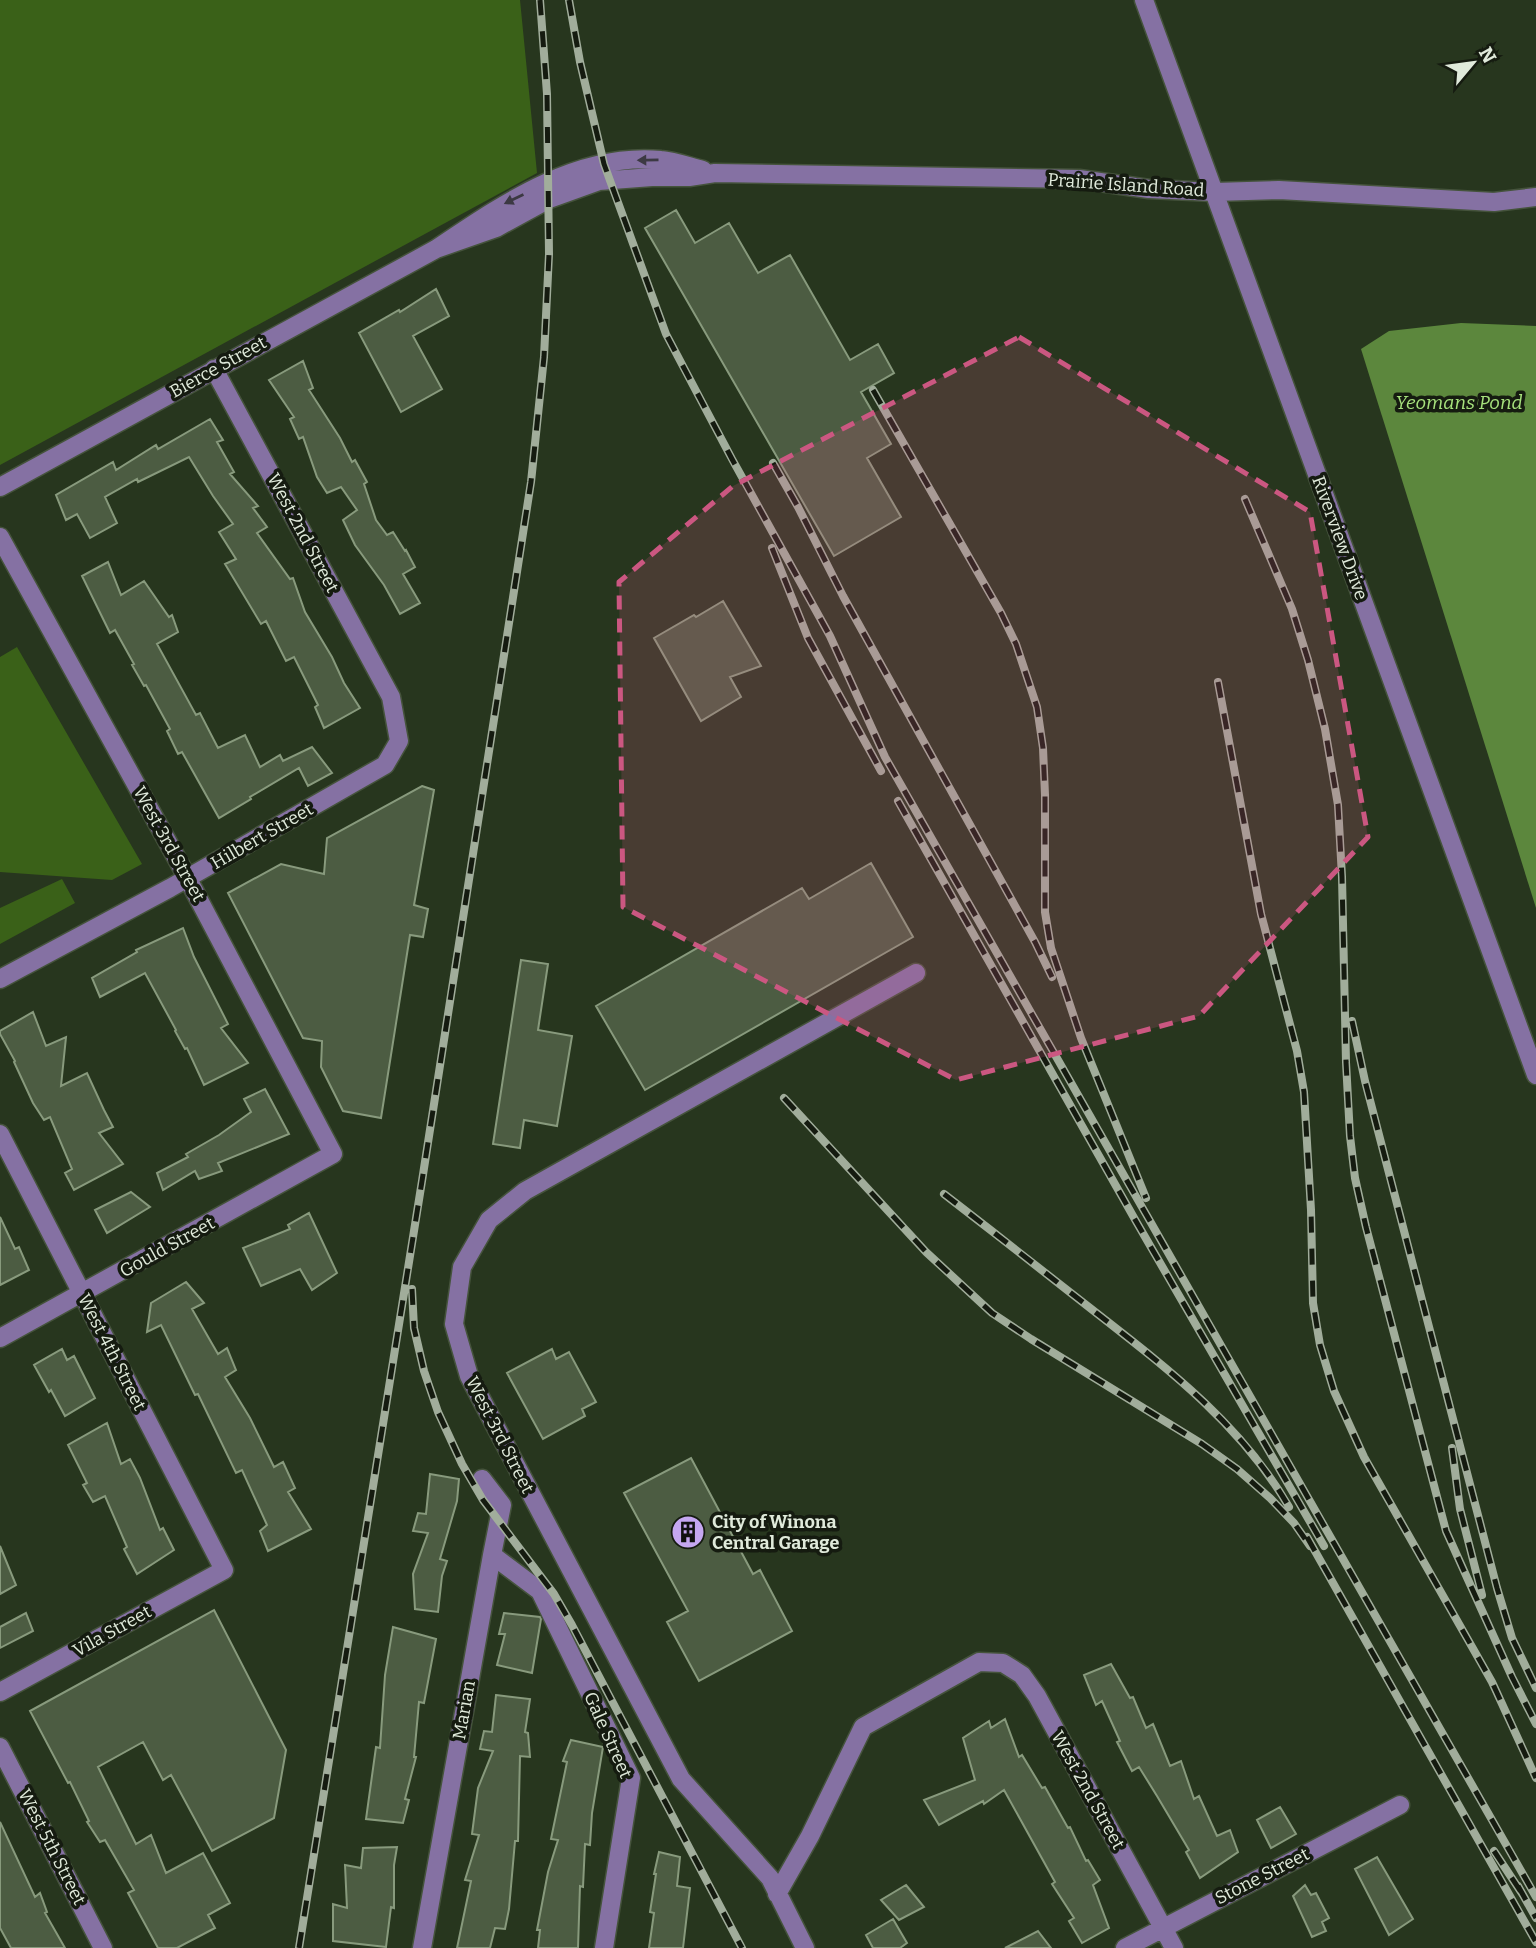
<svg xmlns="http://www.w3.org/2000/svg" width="1536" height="1948" viewBox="0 0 1536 1948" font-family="Bitter,serif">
	<rect width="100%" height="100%" fill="#27361e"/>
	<!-- green -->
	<path fill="#3a6118" d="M0 0H520L537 173 0 465Z
		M17 647 142 864 112 880 0 872V657Z
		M62 879 75 903 0 944V908Z"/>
	<!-- water -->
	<path fill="#5c873d" d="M1461 323 1536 326V908L1361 349 1389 331Z"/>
	<!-- building -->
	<path fill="#4c5c42" stroke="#889a7d" stroke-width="2" d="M676 210 695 243 729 223 758 273 790 255 850 360 878 344 894 373 861 392 891 444 867 458 901 517 834 556 645 228Z
		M436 289 449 316 413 336 442 389 401 412 359 333 399 310 400 312Z
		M303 361 313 388 309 390 340 438 352 462 355 460 367 482 364 484 376 520 387 535 393 532 405 551 406 550 415 567 403 574 420 603 400 614 384 585 355 545 343 520 357 510 341 487 327 493 317 477 303 437 299 439 290 419 294 417 269 380Z
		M210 419 223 440 217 442 234 472 230 474 258 506 253 508 267 527 257 533 290 579 293 578 305 612 332 657 344 683 360 708 324 728 315 707 318 705 294 657 286 661 266 621 261 624 225 564 236 559 219 532 233 524 213 496 189 457 138 482 137 479 105 497 117 523 90 538 77 514 66 520 56 495 113 462 116 470 156 445 158 449Z
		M108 562 121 595 144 581 169 617 172 615 178 632 157 644 196 715 200 713 218 748 245 735 260 767 280 755 283 761 312 747 332 773 308 786 299 768 250 797 251 799 219 818 182 752 178 754 167 731 170 729 146 685 144 686 132 665 134 664 115 630 110 633 82 576Z
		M723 601 761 666 730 677 741 697 701 721 654 638 694 615 696 617Z
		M422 786 434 790 414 905 428 909 423 937 410 935 381 1118 343 1111 321 1067 322 1041 303 1038 228 893 281 864 324 874 327 838Z
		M871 863 913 937 645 1090 596 1006 802 888 809 899Z
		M183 928 194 957 228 1024 221 1028 248 1063 204 1085 187 1048 185 1049 175 1031 176 1030 145 973 100 997 92 978 137 952 136 950Z
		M521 960 548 964 538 1030 572 1036 557 1126 524 1120 520 1148 493 1144Z
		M33 1012 46 1046 66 1037 61 1086 87 1073 104 1110 113 1127 99 1133 123 1164 74 1190 65 1173 72 1169 50 1117 44 1120 33 1103 14 1062 15 1061 0 1034V1031Z
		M265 1089 289 1134 218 1163 222 1171 199 1179 195 1171 163 1190 157 1173 188 1157 186 1154 219 1135 251 1112 244 1099Z
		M131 1192 150 1207 107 1233 95 1210Z
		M309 1213 337 1273 312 1290 300 1269 261 1286 243 1248 290 1229 288 1225Z
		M0 1217 15 1249 19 1247 29 1270 0 1285Z
		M186 1282 204 1303 192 1309 218 1354 227 1348 236 1370 225 1377 250 1418 274 1467 283 1462 295 1488 288 1492 311 1529 268 1551 260 1531 267 1525 242 1470 236 1473 198 1394 195 1395 161 1325 147 1332 151 1303Z
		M62 1349 67 1360 74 1356 95 1398 65 1416 51 1390 49 1392 34 1365Z
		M552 1349 556 1359 569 1352 596 1402 582 1409 585 1416 543 1439 507 1373Z
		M107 1423 121 1464 130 1459 140 1478 160 1530 163 1528 174 1550 137 1574 124 1549 127 1547 105 1496 93 1502 83 1485 87 1483 68 1445Z
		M691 1458 753 1574 760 1570 792 1631 699 1681 667 1622 688 1611 624 1493Z
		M430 1474 459 1479 457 1501 440 1559 447 1561 442 1576 438 1612 415 1609 413 1574 428 1533 413 1531 418 1513 426 1514Z
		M0 1546 16 1585 0 1594Z
		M214 1610 286 1750 274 1818 212 1851 171 1775 163 1780 143 1742 98 1767 136 1844 151 1835 166 1873 203 1853 230 1903 208 1915 215 1928 177 1948H158L128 1893 134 1890 105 1840 100 1842 87 1822 89 1821 70 1782 68 1783 30 1711Z
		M26 1613 33 1631 0 1648V1627Z
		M504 1613 540 1617 541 1619 532 1673 497 1665 505 1634H499Z
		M393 1627 436 1639 424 1703 419 1702 414 1757H416L405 1799 409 1800 403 1823 366 1819 376 1747 380 1748 385 1675Z
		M1111 1664 1130 1698 1133 1697 1146 1728 1153 1724 1170 1766 1181 1761 1194 1799 1199 1796 1217 1836 1230 1830 1238 1852 1200 1878 1186 1852 1189 1850 1157 1796 1139 1767 1132 1771 1117 1742 1120 1741 1102 1701 1096 1705 1084 1675Z
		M496 1695 530 1699 525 1732 528 1733 530 1757 520 1756 518 1841H515L509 1909 505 1929 495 1928 490 1948H457L471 1881 465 1880 479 1835 472 1834 478 1788 493 1751 480 1749 484 1731 492 1732Z
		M1005 1719 1019 1757 1022 1755 1042 1788 1045 1787 1068 1828 1070 1827 1086 1861 1088 1860 1100 1880 1093 1885 1109 1928 1082 1943 1069 1921 1074 1918 1052 1884 1055 1882 1004 1790 984 1804 983 1801 939 1825 924 1800 975 1780 963 1738 989 1721 991 1728Z
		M571 1740 603 1747 592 1813 590 1845 585 1844 583 1887 580 1886 578 1948H538L540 1930H537L548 1872 558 1840 551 1839 567 1762 563 1761Z
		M1280 1807 1296 1834 1271 1848 1257 1820Z
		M0 1822 35 1897 40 1893 47 1912 45 1913 65 1948H11L0 1928Z
		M397 1847 394 1865V1908L391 1907 386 1947 333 1941V1904L347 1908 345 1865 361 1868 363 1848Z
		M659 1852 680 1857 677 1886 690 1888 683 1948H649L654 1913 650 1912 656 1874H654Z
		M1377 1857 1413 1919 1389 1935 1355 1869Z
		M906 1885 924 1907 899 1920 881 1900Z
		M1305 1885 1311 1895 1316 1893 1329 1918 1322 1922 1326 1931 1312 1937 1293 1896Z
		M893 1919 907 1943 900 1948H873L866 1935Z
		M1038 1931 1051 1948H1005Z"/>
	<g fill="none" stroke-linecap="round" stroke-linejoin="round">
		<defs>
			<path id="minor" d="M1144 0 1536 1075
				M436 249 496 228 549 199 599 181 652 177H689L715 173 1079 179 1149 189 1215 192 1279 190 1494 202 1536 197
				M0 487 436 249C503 204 577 152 661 160 675 161 690 167 703 170
				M0 537 188 879 333 1154 0 1338
				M0 979 170 888 385 765 399 741 391 697 214 369
				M0 1134 224 1570 0 1692
				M492 1555 540 1591 631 1778 604 1948
				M0 1747 103 1948
				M777 1894 810 1836 863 1727 979 1662 1003 1663 1022 1675 1037 1696 1174 1948
				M422 1948 492 1555 502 1505 482 1479
				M805 1948 770 1878 681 1779 469 1376 454 1324 462 1267 489 1220 525 1191 916 973
				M1125 1948 1400 1805"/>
		</defs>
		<!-- minor casing -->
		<use href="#minor" stroke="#45533c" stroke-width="21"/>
		<!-- minor -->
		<use href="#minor" stroke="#8571a3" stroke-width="18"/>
		<defs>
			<path id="rail" d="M569 0 580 62 604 164 666 334 732 459 830 636 885 757 1536 1897
				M873 390 1001 613 1016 644 1037 707 1043 748 1045 795V912L1051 948 1081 1038 1146 1198
				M773 463 798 507 843 596 1035 942 1052 977
				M1245 499 1292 609 1308 660 1325 729 1338 805 1342 877 1346 1062 1350 1136 1355 1178 1366 1227 1446 1531 1512 1677 1536 1724
				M772 548 808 638 881 771
				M1218 682 1261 914 1297 1051 1304 1092 1311 1210 1313 1303 1320 1345 1334 1391 1364 1457 1492 1682 1536 1778
				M898 801 1137 1223 1324 1546
				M1352 1021 1365 1081 1497 1588 1512 1638 1536 1688
				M784 1098 926 1252 992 1313 1031 1339 1202 1444 1237 1469 1270 1498 1294 1523 1310 1546
				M944 1194C996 1234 1048 1275 1099 1315 1171 1371 1243 1427 1289 1507
				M412 1289 414 1328 424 1371 438 1412 462 1464 483 1500 554 1594 572 1625 742 1948
				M1452 1448 1460 1509 1482 1595
				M1307 1537 1536 1942
				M1494 1851 1523 1895
				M1518 1886 1536 1918
				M299 1948 422 1181 531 482 544 357 549 254 547 94 540 0"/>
		</defs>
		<!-- rail casing -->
		<use href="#rail" stroke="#a1ad9b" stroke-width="8"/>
		<!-- rail -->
		<use href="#rail" stroke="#151b10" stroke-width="5" stroke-dasharray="16" stroke-linecap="butt"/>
	</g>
	<!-- one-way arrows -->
	<defs><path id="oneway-solid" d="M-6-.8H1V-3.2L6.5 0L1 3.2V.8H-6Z" transform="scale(1.75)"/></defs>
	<g fill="#3c3943">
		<use href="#oneway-solid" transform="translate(648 160) rotate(179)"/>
		<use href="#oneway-solid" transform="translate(514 199) rotate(154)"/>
	</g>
	<!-- marked area -->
	<path fill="#cb5781" fill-opacity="0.2" stroke="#cb5781" stroke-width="5" stroke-dasharray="14 9" stroke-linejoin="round" d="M1019 337 1310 512 1368 837 1199 1016 956 1080 623 907 619 582 733 486Z"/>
	<!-- icons -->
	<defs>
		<symbol id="building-disc" viewBox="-11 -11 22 22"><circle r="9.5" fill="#c5a7f1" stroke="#151b10"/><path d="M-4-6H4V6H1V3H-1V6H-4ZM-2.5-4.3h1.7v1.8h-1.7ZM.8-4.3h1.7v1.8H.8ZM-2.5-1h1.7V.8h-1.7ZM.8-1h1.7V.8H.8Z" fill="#111"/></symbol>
	</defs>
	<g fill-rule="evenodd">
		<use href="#building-disc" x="669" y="1513" width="38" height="38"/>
	</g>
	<g text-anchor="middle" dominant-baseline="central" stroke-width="7" stroke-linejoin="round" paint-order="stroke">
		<!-- street labels -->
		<g font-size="18" fill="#e0eadb" stroke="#151b10">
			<text transform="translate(1126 185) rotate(4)">Prairie Island Road</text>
			<text transform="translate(218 367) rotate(-29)">Bierce Street</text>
			<text transform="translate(303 533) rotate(62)">West 2nd Street</text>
			<text transform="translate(1340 538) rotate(70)">Riverview Drive</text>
			<text transform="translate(262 836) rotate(-30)">Hilbert Street</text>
			<text transform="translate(169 844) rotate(61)">West 3rd Street</text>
			<text transform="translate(167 1247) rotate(-29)">Gould Street</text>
			<text transform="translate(112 1352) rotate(63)">West 4th Street</text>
			<text transform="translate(500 1435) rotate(63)">West 3rd Street</text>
			<text transform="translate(112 1631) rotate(-29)">Vila Street</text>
			<text transform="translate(464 1710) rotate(-80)">Marian</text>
			<text transform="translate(608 1735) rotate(66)">Gale Street</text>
			<text transform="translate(1088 1790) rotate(61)">West 2nd Street</text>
			<text transform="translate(52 1847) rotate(63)">West 5th Street</text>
			<text transform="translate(1262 1876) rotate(-27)">Stone Street</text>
		</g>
		<!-- poi labels -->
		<g font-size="18" font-weight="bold" fill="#e0eadb" stroke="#151b10" text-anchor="start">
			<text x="712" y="1522">City of Winona<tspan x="712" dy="21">Central Garage</tspan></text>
		</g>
		<!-- water labels -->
		<g font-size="19" font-style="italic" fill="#a7e27d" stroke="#151b10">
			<text x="1459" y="402">Yeomans Pond</text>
		</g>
	</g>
	<!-- north arrow -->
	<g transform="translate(1473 63) rotate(61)" stroke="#151b10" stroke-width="5" paint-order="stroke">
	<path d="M0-5L12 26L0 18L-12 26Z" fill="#e0eadb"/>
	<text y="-10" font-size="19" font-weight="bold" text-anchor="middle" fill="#e0eadb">N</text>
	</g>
</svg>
